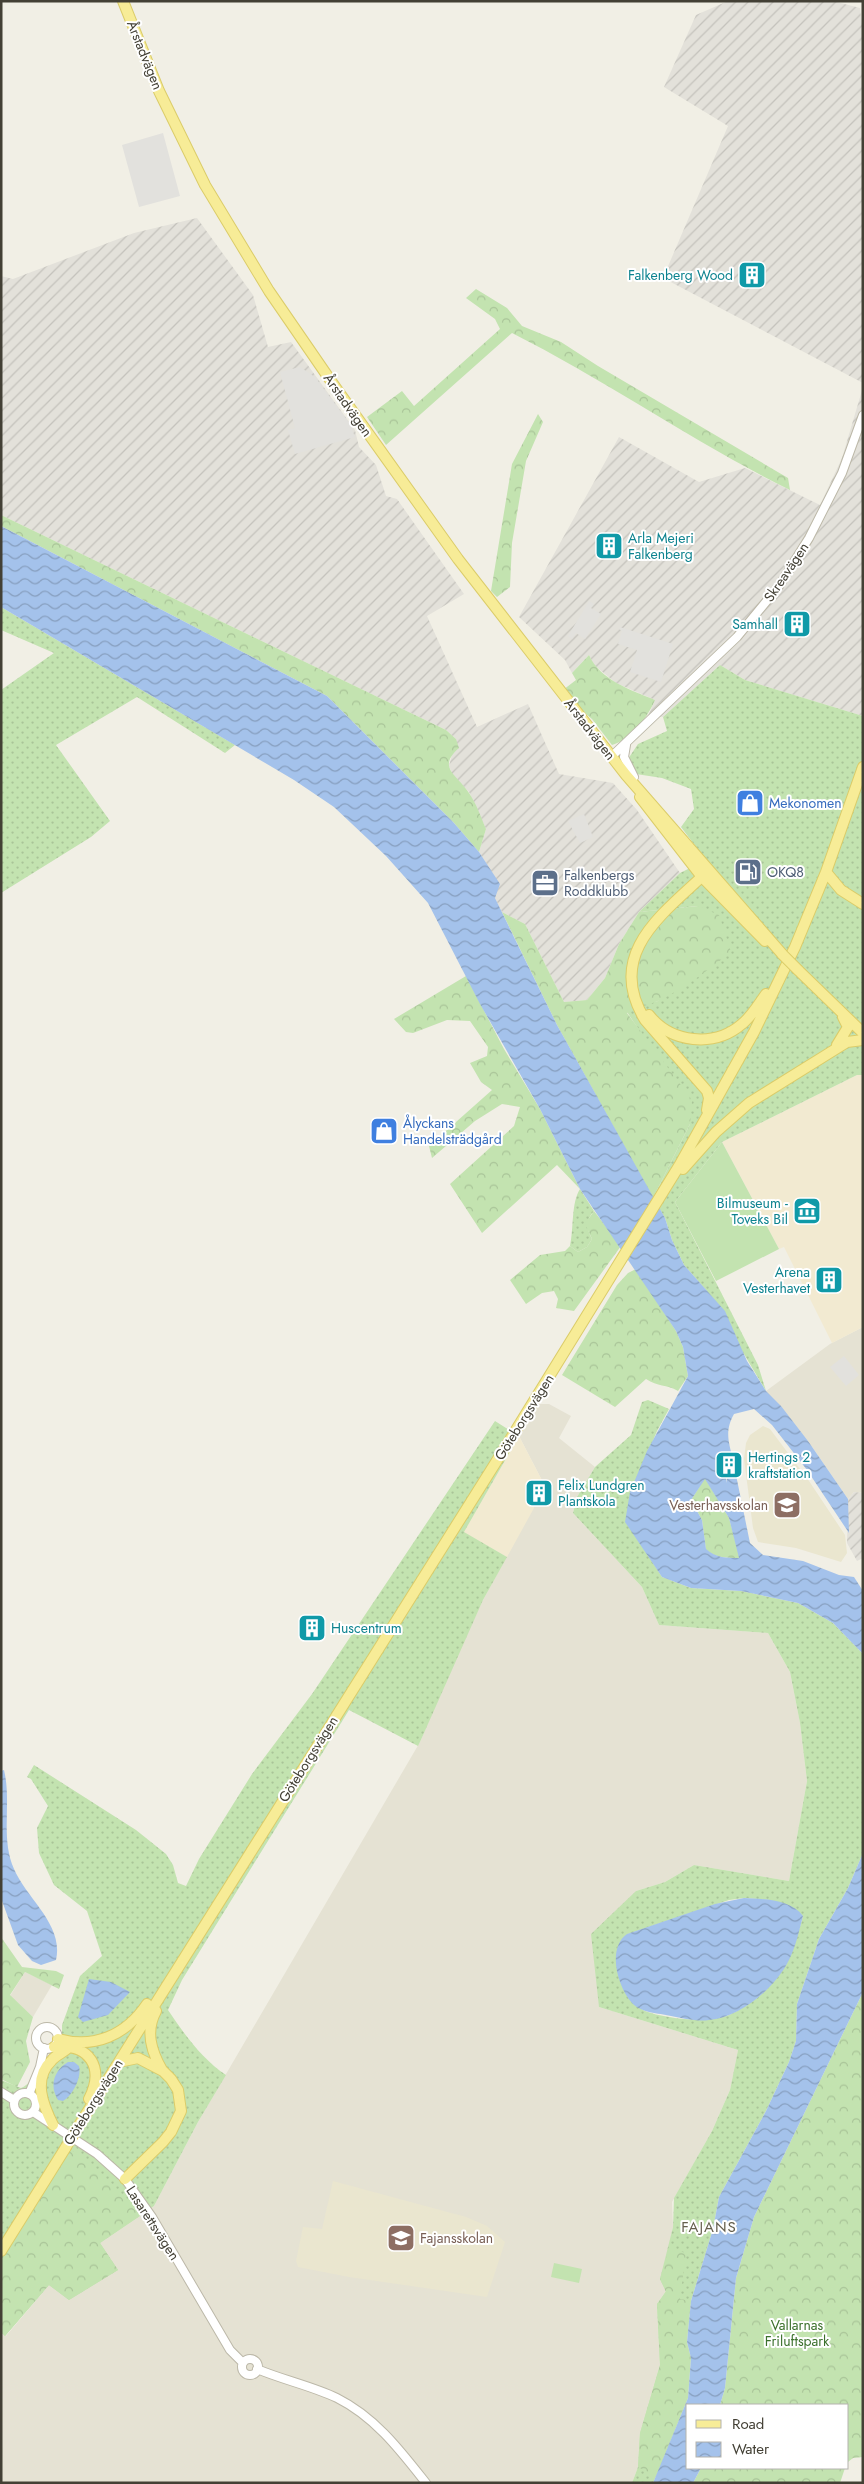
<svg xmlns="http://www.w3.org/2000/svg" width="864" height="2484" viewBox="0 0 864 2484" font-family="Jost,sans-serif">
	<defs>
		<pattern id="industrial-furrows" width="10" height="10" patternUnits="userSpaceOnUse" patternTransform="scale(1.25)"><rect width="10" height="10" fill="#e3e1da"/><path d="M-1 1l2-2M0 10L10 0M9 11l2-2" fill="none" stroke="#c4c2bc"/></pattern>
		<pattern id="grass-dots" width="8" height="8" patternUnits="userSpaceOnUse" patternTransform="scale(1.25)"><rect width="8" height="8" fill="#c3e3b0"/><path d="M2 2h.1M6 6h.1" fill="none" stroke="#a9c498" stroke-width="1.8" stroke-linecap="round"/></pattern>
		<pattern id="forest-crowns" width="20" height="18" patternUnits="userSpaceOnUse" patternTransform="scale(1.25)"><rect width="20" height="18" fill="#c3e3b0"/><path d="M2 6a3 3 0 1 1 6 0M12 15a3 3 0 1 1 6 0" fill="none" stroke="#a9c498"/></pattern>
		<pattern id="water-waves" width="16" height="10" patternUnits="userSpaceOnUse" patternTransform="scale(1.25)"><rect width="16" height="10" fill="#a4c2eb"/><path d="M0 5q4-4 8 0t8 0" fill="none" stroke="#879fbf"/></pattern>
	</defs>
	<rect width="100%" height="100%" fill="#f1efe5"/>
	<!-- residential -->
	<path fill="#e5e2d3" d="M863 1327V1493L854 1492 848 1499 808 1441 766 1391 830 1344Z
		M539 1404H549L571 1416 559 1438 595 1467 577 1497 573 1513 642 1587 659 1625 768 1633 790 1672 800 1723 807 1781 789 1881 694 1865 665 1882 636 1891 599 2007 738 2050 730 2090 712 2131 672 2202 673 2227 669 2248 666 2291 657 2304 660 2365 640 2433 638 2467 632 2483H1V2332L6 2336 49 2285 100 2243 154 2206 198 2122 420 1742 452 1666 483 1600 513 1545 532 1500 548 1492 519 1436Z
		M25 1972 52 1985 33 2017 10 1996Z"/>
	<!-- commercial -->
	<path fill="#f2ead1" d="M857 1075H863V1327L832 1343 784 1247 779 1249 722 1142Z
		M519 1436 548 1492 532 1500 534 1508 507 1557 463 1532Z"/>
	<!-- industrial -->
	<path fill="url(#industrial-furrows)" d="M728 1H833L860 8 863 36V383L663 278 728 126 664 87 696 15Z
		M197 218 253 295 268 347 291 342 355 430 359 447 376 465 386 496 397 499 464 594 427 616 477 727 528 704 559 774 613 783 637 810 680 873 639 912 619 944 605 978 587 1000 564 1002 525 924 502 912 495 898 493 874 479 852 486 829 469 792 453 776 449 766 456 739 446 730 1 515V276L13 279 134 233Z
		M863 387V716L745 680 720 665 663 717 648 716 655 700 616 683 594 665 589 655 572 673 565 660 519 617 619 437 699 482 745 468 820 505 842 458Z
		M854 1492 863 1493V1558L857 1561 847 1543 848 1499Z"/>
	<!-- education -->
	<path fill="#eae6cf" d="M763 1426 770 1429 809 1481 845 1535 847 1553 841 1562 796 1548 758 1542 753 1528 744 1459 746 1443 750 1435Z
		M333 2181 466 2217 487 2226 505 2242 487 2297 349 2277 298 2267 296 2261 303 2227 322 2229Z"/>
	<!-- grass -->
	<path fill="url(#grass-dots)" fill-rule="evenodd" d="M1 607 235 745 225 753 137 697 56 745 110 821 91 837 1 893V690L54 653 1 630Z
		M720 665 745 680 863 716V1075H857L722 1142 675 1202 758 1365 766 1391 706 1290 684 1265 672 1240 665 1218 653 1198 690 1124 641 1033 627 1012 643 1004 658 1001 698 906 639 912 680 873 706 860 681 827 694 809 691 789 662 778 636 774 628 759 638 744 667 731 663 717Z
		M580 1189 594 1211C586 1220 586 1228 592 1239L587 1247 578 1252 570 1246C574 1228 571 1203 580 1189Z
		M648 1400 669 1409 657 1431 642 1467 648 1555 662 1577 691 1588 741 1591 798 1603 833 1623 863 1654V1853L848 1888 819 1939 797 2004 796 2041 789 2062 766 2111 719 2197 713 2229 691 2301 663 2460 653 2483H632L638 2467 640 2433 660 2365 657 2304 666 2291 660 2279 673 2227 674 2198 712 2131 730 2090 738 2050 599 2007 591 1934 636 1891 665 1882 694 1865 789 1881 807 1781 800 1723 790 1672 768 1633 659 1625 642 1587 573 1513 577 1497 595 1467 631 1435 642 1402ZM744 1898 770 1900 803 1916C791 1961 775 1993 731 2014 711 2024 666 2019 645 2011 633 2006 616 1979 618 1967 619 1956 624 1944 628 1934L729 1900Z
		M495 1421 519 1436 464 1532 507 1557 483 1600 420 1742 418 1746 349 1710 182 1980 168 2010C184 2034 202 2059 226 2075L198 2122 154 2206 100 2243 118 2270 69 2300 49 2285 5 2336 1 2332V2080L21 2088C36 2082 49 2054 62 2041V2025L80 1976 102 1956 87 1911 54 1885 39 1853 37 1828 48 1806 31 1779 27 1777 34 1765 136 1830 166 1854 173 1865 178 1883 186 1886 199 1859 252 1774 312 1694Z"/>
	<!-- forest -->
	<path fill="url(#forest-crowns)" d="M476 289 507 308 522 326 561 342 598 366 788 478 790 490C695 443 607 381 512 333L386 445 367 417 402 391 414 406 500 329 495 319 466 298Z
		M538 414 543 422 526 461 512 543 510 587 497 597 491 591 512 464Z
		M1 515 446 730 456 739 459 748C436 768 458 775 469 793 476 803 481 817 486 829L479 852 454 823 327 696 1 526Z
		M589 655C600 680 631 690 655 700 647 718 631 740 612 745L592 719 575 705 563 690 576 680 572 673Z
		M698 906 719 915 731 952C708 970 686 987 660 1000 649 1005 638 1007 627 1013L692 1100 690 1124 653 1198 557 1025 502 912 525 924 564 1002 587 1000 605 978 619 944 639 912Z
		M466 976 504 1049 540 1109 580 1189 557 1165 482 1233 450 1184 514 1126 520 1107 502 1104 475 1121 432 1158 429 1146 492 1090 481 1082 470 1063 487 1056 488 1047 470 1021 447 1020 413 1033 406 1032 394 1019Z
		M594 1211 621 1246 574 1311 556 1308 558 1299 554 1291 542 1293 526 1304 510 1280 540 1255 565 1251 570 1246 578 1252 587 1247 592 1239 585 1224Z
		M636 1269 676 1331 683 1347 688 1376 678 1391C666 1384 658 1387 646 1379L615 1407 562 1375 617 1285 628 1273Z
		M705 1478 729 1518 740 1558C727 1558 716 1558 706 1550L702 1520 691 1500Z
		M1 1937 22 1967 56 1971 64 1975 59 1989 25 1972 10 1995 33 2017 26 2041 30 2062 17 2087 1 2079Z
		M863 1992V2457L853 2458 848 2462V2405H720L725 2388 736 2278 754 2217Z
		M69 2148 110 2182 140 2216 100 2243 118 2270 69 2300 49 2285 5 2336 1 2332V2258Z
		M669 2248 686 2253 680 2299 691 2301 687 2342 691 2358 688 2398 656 2477 638 2467 640 2433 660 2365 657 2304 666 2292 660 2279Z
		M701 2468H845L840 2483H693Z"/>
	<!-- pitch -->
	<path fill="#c3e3b0" d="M722 1142 779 1249 716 1281 675 1202Z
		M554 2263 582 2269 579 2283 551 2277Z"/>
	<!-- parking -->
	<path fill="#e2e1dd" d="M163 133 180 196 139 207 122 145Z
		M300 367 315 377 350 424 355 437 295 454 288 430 295 428 280 372Z
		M589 601 594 604 591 608 601 614 585 639 576 633 572 639 568 636Z
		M620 627 673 644 661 682 630 672 637 650 618 644 622 631 619 629Z
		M584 814 593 837 580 843 568 821Z
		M844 1356 859 1375 846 1386 830 1367Z"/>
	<!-- water -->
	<path fill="url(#water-waves)" fill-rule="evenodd" d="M1 526 327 696 454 823 479 852 500 884 495 898 557 1025 665 1218 672 1240 684 1265 725 1311 747 1361 766 1391 781 1406 808 1441 848 1499 849 1533 807 1470 772 1425 754 1409 734 1414C725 1430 728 1441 733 1459L723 1461 727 1483V1470L732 1469 733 1475H736L750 1543 763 1555 803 1561 839 1575 854 1577 863 1591V1654L833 1623 798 1603 741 1591 691 1588 662 1577 625 1522 630 1492 647 1451 688 1376 683 1347 676 1331 580 1189 540 1109 480 1004 428 903 386 856 334 807 294 780 1 607ZM705 1479 729 1518 739 1558C727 1558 716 1558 706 1549L702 1520 691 1500Z
		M4 1770C12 1803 0 1837 14 1869 27 1899 64 1925 56 1960L41 1965 32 1961 18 1945 1 1898V1771Z
		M863 1853V1992L754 2217 736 2278 725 2388 720 2405H688V2468H701L693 2483H653L688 2398 691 2358 687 2342 691 2301 713 2229 719 2197 766 2111 789 2062 796 2041 797 2004 819 1939 848 1888Z
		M744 1898C763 1899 791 1899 803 1916 799 1931 796 1946 789 1960 776 1987 740 2018 709 2020 697 2022 683 2018 671 2016 658 2013 641 2013 632 2003 617 1986 607 1948 627 1934L715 1904Z
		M89 1979 111 1982 130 1992 108 2015 83 2022 78 2017Z
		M68 2062H74L79 2066C82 2077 73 2095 63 2101L58 2100C49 2086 54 2070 68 2062Z"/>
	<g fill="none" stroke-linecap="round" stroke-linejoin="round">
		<defs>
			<path id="minor" d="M626 745 624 757 634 777
				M611 757 737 637 779 586 809 538 842 473 863 415
				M36 2038a11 11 0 1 1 22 0a11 11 0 1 1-22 0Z
				M1 2092 14 2100
				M14 2104a11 11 0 1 1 22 0a11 11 0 1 1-22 0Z
				M29 2094 40 2067 44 2048
				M33 2112 97 2154 125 2179 152 2217 230 2350 243 2363
				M242 2367a8 8 0 1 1 16 0a8 8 0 1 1-16 0Z
				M257 2369C283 2380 312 2386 337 2398 375 2417 400 2450 426 2483"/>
			<path id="major" d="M123 1 159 91 205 185 269 291 333 384 458 559 626 775 783 955
				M640 797 702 877 765 941
				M826 872 841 890 863 904
				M798 970 863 1033
				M649 1015C671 1043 714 1048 742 1024 752 1016 758 1005 766 994
				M837 1045 848 1027 843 1017
				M707 1110 709 1098 707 1091 645 1020C604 953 664 913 708 871
				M683 1169 716 1132 749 1103 847 1042 863 1040
				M156 2011C145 2031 151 2051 162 2070
				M58 2039C95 2049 126 2035 147 2004
				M54 2047C90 2043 105 2068 89 2099
				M119 2062 138 2058 163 2071 171 2079 178 2090 181 2111 171 2132 163 2142 125 2179
				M53 2125C43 2105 32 2079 52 2060 56 2055 63 2053 68 2048
				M78 2127 508 1443 679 1166 754 1032 795 947 826 872 863 767
				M1 2251 66 2147"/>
		</defs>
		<!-- minor casing -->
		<use href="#minor" stroke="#bcb8a8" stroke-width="10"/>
		<!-- major casing -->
		<use href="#major" stroke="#dbcc69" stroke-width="12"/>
		<!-- minor -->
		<use href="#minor" stroke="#fff" stroke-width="8"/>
		<!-- major -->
		<use href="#major" stroke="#f7ec97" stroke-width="10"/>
		<defs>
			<path id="major-bridge" d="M783 955 798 970
				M66 2147 78 2127"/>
		</defs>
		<!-- major-bridge casing -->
		<use href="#major-bridge" stroke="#dbcc69" stroke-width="12" stroke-linecap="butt"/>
		<!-- major-bridge -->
		<use href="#major-bridge" stroke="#f7ec97" stroke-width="10"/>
	</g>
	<!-- icons -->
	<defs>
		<symbol id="building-square" viewBox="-11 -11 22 22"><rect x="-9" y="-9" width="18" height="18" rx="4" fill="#0f9aa8" stroke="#fff"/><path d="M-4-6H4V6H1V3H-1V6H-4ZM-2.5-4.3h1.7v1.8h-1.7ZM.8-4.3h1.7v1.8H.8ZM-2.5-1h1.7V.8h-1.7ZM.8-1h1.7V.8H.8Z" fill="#fff"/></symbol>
		<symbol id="shop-square" viewBox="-11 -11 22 22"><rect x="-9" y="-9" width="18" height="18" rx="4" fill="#3f7fe0" stroke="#fff"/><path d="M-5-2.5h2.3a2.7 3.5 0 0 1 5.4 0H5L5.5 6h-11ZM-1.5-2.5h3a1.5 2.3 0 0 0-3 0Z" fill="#fff"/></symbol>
		<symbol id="fuel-square" viewBox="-11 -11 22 22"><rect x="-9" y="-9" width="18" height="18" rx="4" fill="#5c6f8a" stroke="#fff"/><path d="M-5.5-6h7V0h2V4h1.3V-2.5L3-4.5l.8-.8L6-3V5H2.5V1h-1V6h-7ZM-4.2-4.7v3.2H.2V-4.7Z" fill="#fff"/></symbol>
		<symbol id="office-square" viewBox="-11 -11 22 22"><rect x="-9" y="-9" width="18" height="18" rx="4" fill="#5c6f8a" stroke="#fff"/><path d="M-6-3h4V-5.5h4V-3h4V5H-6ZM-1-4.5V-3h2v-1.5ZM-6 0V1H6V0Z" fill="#fff"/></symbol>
		<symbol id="museum-square" viewBox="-11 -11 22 22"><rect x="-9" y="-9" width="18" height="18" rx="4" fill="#0f9aa8" stroke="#fff"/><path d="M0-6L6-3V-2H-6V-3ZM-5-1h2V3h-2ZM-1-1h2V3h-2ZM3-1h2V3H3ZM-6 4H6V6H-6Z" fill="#fff"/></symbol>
		<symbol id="school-square" viewBox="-11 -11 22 22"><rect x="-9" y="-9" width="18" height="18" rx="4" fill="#8d6e63" stroke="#fff"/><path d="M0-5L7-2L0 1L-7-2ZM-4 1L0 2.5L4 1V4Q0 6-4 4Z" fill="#fff"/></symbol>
	</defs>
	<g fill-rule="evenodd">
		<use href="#building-square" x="736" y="259" width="32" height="32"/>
		<use href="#building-square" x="593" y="530" width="32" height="32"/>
		<use href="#building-square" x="781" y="608" width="32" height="32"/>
		<use href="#shop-square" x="734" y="787" width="32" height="32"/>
		<use href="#fuel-square" x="732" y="856" width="32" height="32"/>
		<use href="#office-square" x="529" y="867" width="32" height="32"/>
		<use href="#shop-square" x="368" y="1115" width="32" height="32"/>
		<use href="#museum-square" x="791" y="1195" width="32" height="32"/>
		<use href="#building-square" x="813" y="1264" width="32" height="32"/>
		<use href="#building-square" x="713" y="1449" width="32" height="32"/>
		<use href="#building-square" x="523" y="1477" width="32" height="32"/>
		<use href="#school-square" x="771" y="1489" width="32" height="32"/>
		<use href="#building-square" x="296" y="1612" width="32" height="32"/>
		<use href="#school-square" x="385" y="2222" width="32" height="32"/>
	</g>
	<g text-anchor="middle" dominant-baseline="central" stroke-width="4" stroke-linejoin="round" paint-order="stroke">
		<!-- street labels -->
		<g font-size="14" fill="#434035" stroke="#fff">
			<text transform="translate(145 55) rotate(68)">Årstadvägen</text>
			<text transform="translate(348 405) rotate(55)">Årstadvägen</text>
			<text transform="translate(786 572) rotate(-56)">Skreavägen</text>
			<text transform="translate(590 729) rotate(52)">Årstadvägen</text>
			<text transform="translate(524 1417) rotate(-58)">Göteborgsvägen</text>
			<text transform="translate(308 1759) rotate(-58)">Göteborgsvägen</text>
			<text transform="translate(93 2102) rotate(-58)">Göteborgsvägen</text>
			<text transform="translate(153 2223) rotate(57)">Lasarettsvägen</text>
		</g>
		<!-- culture labels -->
		<g font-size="14" fill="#0d838f" stroke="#fff" text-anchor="end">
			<text x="733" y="275">Falkenberg Wood</text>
			<text x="628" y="538" text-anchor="start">Arla Mejeri<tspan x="628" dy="16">Falkenberg</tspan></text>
			<text x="778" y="624">Samhall</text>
			<text x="788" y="1203">Bilmuseum -<tspan x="788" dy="16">Toveks Bil</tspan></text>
			<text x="810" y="1272">Arena<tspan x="810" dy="16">Vesterhavet</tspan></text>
			<text x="748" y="1457" text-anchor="start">Hertings 2<tspan x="748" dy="16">kraftstation</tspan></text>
			<text x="558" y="1485" text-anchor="start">Felix Lundgren<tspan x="558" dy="16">Plantskola</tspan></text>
			<text x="331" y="1628" text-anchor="start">Huscentrum</text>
		</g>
		<!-- shop labels -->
		<g font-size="14" fill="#366cbe" stroke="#fff" text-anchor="start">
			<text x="769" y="803">Mekonomen</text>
			<text x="403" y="1123">Ålyckans<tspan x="403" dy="16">Handelsträdgård</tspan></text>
		</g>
		<!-- service labels -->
		<g font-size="14" fill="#4e5e75" stroke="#fff" text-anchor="start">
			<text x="767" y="872">OKQ8</text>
			<text x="564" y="875">Falkenbergs<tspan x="564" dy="16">Roddklubb</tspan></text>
		</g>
		<!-- education labels -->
		<g font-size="14" fill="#785e54" stroke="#fff" text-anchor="end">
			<text x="768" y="1505">Vesterhavsskolan</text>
			<text x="420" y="2238" text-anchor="start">Fajansskolan</text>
		</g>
		<!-- park labels -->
		<g font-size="14" fill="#3b702c" stroke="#fff">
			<text x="797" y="2325">Vallarnas<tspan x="797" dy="16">Friluftspark</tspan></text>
		</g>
		<!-- neighbourhood labels -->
		<g font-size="15" letter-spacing="1" fill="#655f4d" stroke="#fff">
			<text x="709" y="2227">FAJANS</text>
		</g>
	</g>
	<!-- border -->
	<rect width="864" height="2484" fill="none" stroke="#434035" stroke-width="5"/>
	<!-- legend -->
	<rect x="686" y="2404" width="162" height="65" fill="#ffffff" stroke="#b4b3ae"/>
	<rect x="696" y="2420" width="25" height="8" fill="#f7ec97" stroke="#b4b3ae"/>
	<text x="732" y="2429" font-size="15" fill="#434035">Road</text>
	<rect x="696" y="2442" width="25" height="15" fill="url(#water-waves)" stroke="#b4b3ae"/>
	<text x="732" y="2454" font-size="15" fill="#434035">Water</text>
</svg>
